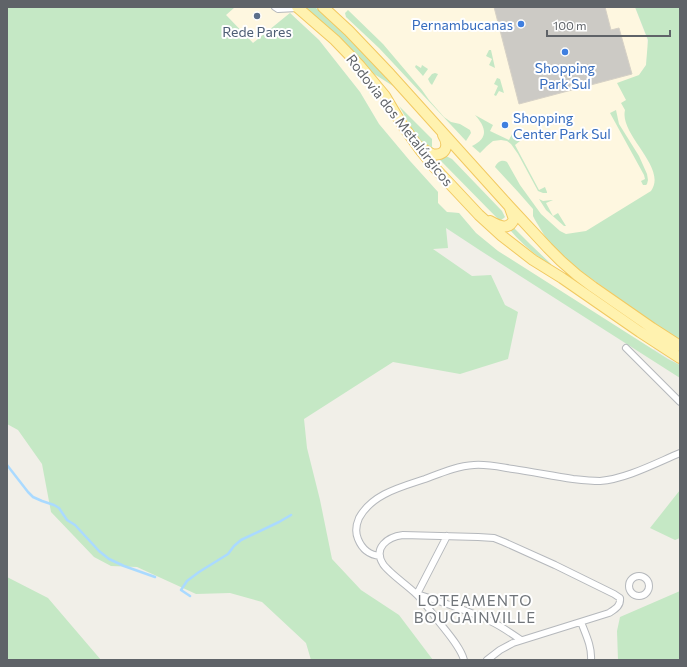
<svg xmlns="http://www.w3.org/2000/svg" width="687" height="667" viewBox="0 0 687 667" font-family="Commissioner,sans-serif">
	<rect width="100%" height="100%" fill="#f1efe8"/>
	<!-- commercial -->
	<path fill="#fef7e0" d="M235 7H635L647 39 648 47 646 65 639 75 629 130 650 164 680 222V313L669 326 653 350 498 251 476 233 459 213 447 212 438 203V192L410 161 379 124 360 92 319 40 290 13 253 43 226 15Z"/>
	<!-- green -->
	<path fill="#c5e8c5" d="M7 7H235L226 15 253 43 290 13 319 40 360 92 379 124 410 161 438 192V203L447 212 459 213 476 233 498 251 668 359 680 365V378L481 251 446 228 448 248 433 249 472 276 491 275 505 305 518 312 508 359 460 374 393 362 304 419 307 448 320 500 332 559 361 590 399 615 433 660H311L306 643 262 602 230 593 196 594 137 567 111 566 94 557 51 512 42 464 18 430 7 424Z
		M302 7H315C344 31 369 58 393 86L371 72Z
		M635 7H680V342L596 282 579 270 551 245 546 238 535 220 533 216V209L519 193 495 167C497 162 502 159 507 162L520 185 541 214 560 231 566 234 586 231 651 191C668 167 619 135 625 110L621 103 626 100 617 83 639 75 646 65 648 40Z
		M348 10 383 44 422 90 429 100 444 117 451 122 460 124 470 130 471 133 466 141 379 48 346 17 345 13Z
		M489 50H491L495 68 489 65 492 59 486 56Z
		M416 65 421 68 422 65 428 69 423 76 415 67Z
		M435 73 438 74 432 85 430 83 428 79 432 74Z
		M497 78 500 79 504 93 499 91 496 96 494 95 498 86 494 84Z
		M399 106 432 139V147L433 148 431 149C417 143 407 119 399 106Z
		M616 110 619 124 639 156 647 174 648 180 647 184 646 185H643L641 181 645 179 644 175 610 113Z
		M475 115 493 125 490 131 509 140 512 134 520 141 515 145 539 190 545 187 547 192V193H543L538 191 518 154 511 144 507 141 501 140 493 141 487 146 480 153 472 146C489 138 486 127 475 115Z
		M446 156 452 159 502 211 505 217 504 218 501 220 498 219 439 159Z
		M539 199 543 201 552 200H553L546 203 553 216 558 213 566 226H564L546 210Z
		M513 228H514L530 244 551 264H549C535 255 522 244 510 230Z
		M680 490V538L675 540 650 528Z
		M7 577 48 598 101 660H7Z
		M680 591V660H618L617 631 620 617Z"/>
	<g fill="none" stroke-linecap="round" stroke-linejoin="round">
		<!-- stream -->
		<path stroke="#aadaff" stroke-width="2.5" d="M7 465 28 492 33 497 42 501 54 505 59 508 67 520 75 525 99 551 109 559 124 566 155 577
			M190 596 181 590 187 581 199 572 228 554 234 546 241 540 279 522 291 515"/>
	</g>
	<!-- building -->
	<path fill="#cccac5" stroke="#d6d1c6" d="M494 7H605L611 30 619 28 632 74 519 104Z"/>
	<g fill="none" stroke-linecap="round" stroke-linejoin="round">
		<defs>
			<path id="street" d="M275 7 278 9 297 8
				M626 348 680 402
				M447 536 417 594C442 602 467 610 490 621 501 626 511 633 521 640
				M380 556C369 555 362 549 358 539 355 532 356 525 359 518 372 494 401 487 425 479 441 473 457 466 474 465 487 464 500 467 513 469 533 472 553 476 573 479 582 480 591 481 600 481 626 479 656 463 680 453
				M629 586a10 10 0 1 1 20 0a10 10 0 1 1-20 0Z
				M581 622C586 635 592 647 591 660
				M464 660C460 645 442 627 433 614 427 607 422 599 415 593 407 585 389 573 383 564 373 548 387 537 403 535L478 537 494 538 504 542 555 565 614 594 620 598C621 606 615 609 609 613L513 643 500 650 487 660"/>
			<path id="primary" d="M297 7 335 40 360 66 385 96 401 123 421 151 435 168 479 215 502 236 533 260 562 278 640 332 680 358
				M323 7 349 31 390 74 509 206 548 248 561 261 577 275 593 287 652 328 680 346
				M420 147C424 149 427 152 432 154 445 157 450 146 443 135
				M490 221C499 226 509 231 514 219L510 208"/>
		</defs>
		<!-- street casing -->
		<use href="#street" stroke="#b5b8bc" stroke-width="8"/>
		<!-- primary casing -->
		<use href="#primary" stroke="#f2c960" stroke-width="12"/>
		<!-- street -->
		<use href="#street" stroke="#fff" stroke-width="6"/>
		<!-- primary -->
		<use href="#primary" stroke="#fff2af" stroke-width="10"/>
	</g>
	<!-- markers -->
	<circle fill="#5c6f8a" stroke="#fff" stroke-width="1.5" cx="257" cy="16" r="4"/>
	<g fill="#3f7fe0" stroke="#fff" stroke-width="1.5">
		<circle cx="521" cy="24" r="4"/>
		<circle cx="565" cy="52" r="4"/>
		<circle cx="505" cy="125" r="4"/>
	</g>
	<g text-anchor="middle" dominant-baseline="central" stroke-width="4" stroke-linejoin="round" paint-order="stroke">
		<!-- shop labels -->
		<g font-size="14" fill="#366cbe" stroke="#fff" text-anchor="end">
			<text x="513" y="24">Pernambucanas</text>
			<text x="565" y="67" text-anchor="middle">Shopping<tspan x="565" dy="16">Park Sul</tspan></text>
			<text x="513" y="117" text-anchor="start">Shopping<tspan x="513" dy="16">Center Park Sul</tspan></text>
		</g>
		<!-- service labels -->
		<g font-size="14" fill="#4e5e75" stroke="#fff">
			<text x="257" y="31">Rede Pares</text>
		</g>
		<!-- street labels -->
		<g font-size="14" fill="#5f6368" stroke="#fff">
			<text transform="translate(400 120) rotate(52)">Rodovia dos Metalúrgicos</text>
		</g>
		<!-- neighbourhood labels -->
		<g font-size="15" letter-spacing="1" fill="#70757a" stroke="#fff">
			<text x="475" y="600">LOTEAMENTO<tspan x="475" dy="17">BOUGAINVILLE</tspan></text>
		</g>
	</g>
	<!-- border -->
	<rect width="687" height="667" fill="none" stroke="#5f6368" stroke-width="16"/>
	<!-- scale -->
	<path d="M547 30v6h123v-6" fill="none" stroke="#5f6368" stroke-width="2"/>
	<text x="553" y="30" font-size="12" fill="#5f6368" stroke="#ffffff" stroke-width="3" paint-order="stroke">100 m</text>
</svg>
